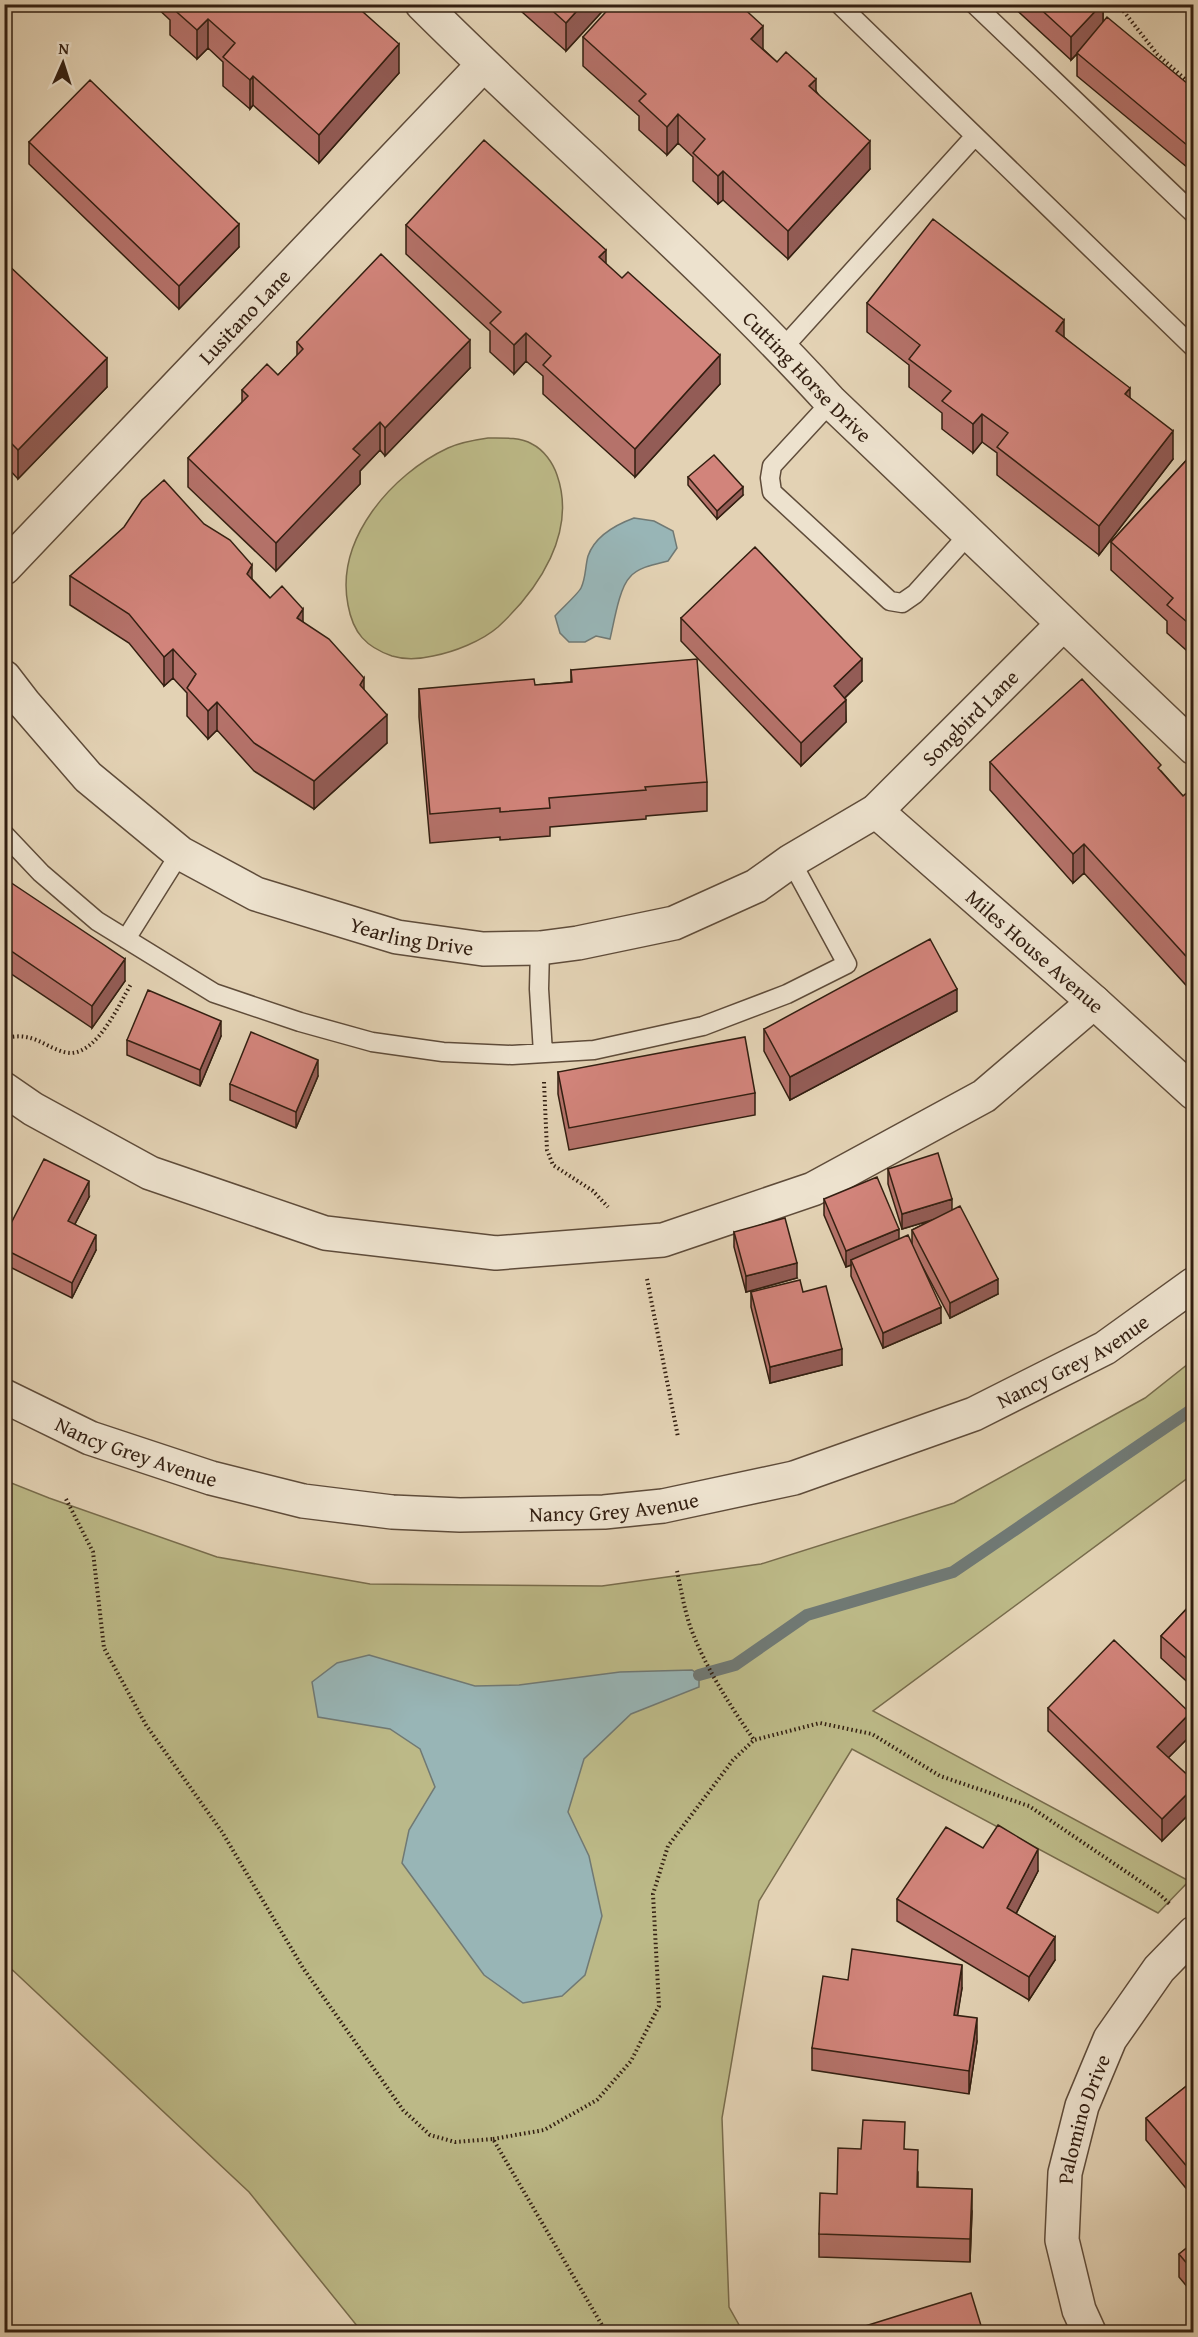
<svg xmlns="http://www.w3.org/2000/svg" width="1198" height="2337" viewBox="0 0 1198 2337" font-family="'Gentium Book Plus',serif">
	<rect width="100%" height="100%" fill="#e3d2b4"/>
	<filter id="stains"><feTurbulence type="fractalNoise" baseFrequency=".00333" numOctaves="4"/><feColorMatrix values="0 0 0 0 .2 0 0 0 0 .09 0 0 0 0 .02 0 0 0 .5 -.17"/></filter>
	<radialGradient id="worn" r=".72"><stop offset=".6" stop-color="#630" stop-opacity="0"/><stop offset="1" stop-color="#630" stop-opacity=".3"/></radialGradient>
	<!-- green -->
	<path fill="#bcb987" stroke="#786c4c" stroke-width="1.5" d="M488 438C502 438 520 437 532 444 544 450 553 463 557 475 577 532 539 589 498 627 482 641 454 652 433 656 420 659 405 660 392 656 366 647 353 633 348 605 335 539 392 474 448 448 461 442 474 440 488 438Z
		M1193 1360V1474L873 1711 1189 1881 1158 1913 852 1749 759 1901 722 2118 729 2307 743 2332H362L249 2192 5 1963 4 1480 49 1498 217 1557 370 1584 602 1586 761 1564 954 1503 1145 1398Z"/>
	<!-- water -->
	<path fill="#98b5b6" stroke="#707974" stroke-width="1.5" d="M634 518 654 521 673 531 677 548 668 561C656 564 638 567 630 577 619 588 614 623 610 639L596 636 585 642H569L560 633 555 616C561 609 578 594 581 588 586 578 585 567 588 556 595 536 615 525 634 518Z
		M369 1655 475 1686 519 1685 620 1672 692 1670 699 1675V1687L631 1714 584 1759 568 1812 589 1856 602 1916 585 1975 562 1996 523 2003 484 1975 402 1863 409 1830 435 1787 420 1749 390 1729 318 1717 312 1682 337 1663Z"/>
	<g fill="none" stroke-linecap="round" stroke-linejoin="round">
		<!-- stream -->
		<path stroke="#707974" stroke-width="12" d="M699 1675 735 1665 807 1615 953 1572 1194 1408"/>
		<defs>
			<path id="lane" d="M839 4 1194 348
				M974 4 1194 214
				M782 349 974 137
				M831 402 772 466 770 478 772 492 890 601 902 603 915 594 968 535
				M4 834 41 873 97 921 214 993 300 1022 372 1042 443 1052 512 1055 594 1050 703 1026 787 994 847 964 791 861
				M126 939 180 853
				M540 948 539 989 543 1053"/>
			<g id="street">
				<path id="s1" d="M422 4C557 139 703 261 831 402L1194 748"/>
				<path id="s2" d="M4 568 483 65"/>
				<path id="s3" d="M4 677 24 703 88 777 180 853 256 894 397 937 483 949 540 948 578 943 674 923 756 886 791 861 876 811 1063 624"/>
				<path id="s4" d="M876 811 1094 1002 1194 1093"/>
				<path d="M4 1089 33 1109 150 1173 325 1233 496 1253 663 1240 813 1189 984 1096 1094 1002"/>
				<path id="s5" d="M4 1396 90 1438 211 1478 303 1501 392 1512 460 1515 604 1512 663 1506 794 1478 974 1414 1105 1348 1194 1284"/>
				<path id="s6" d="M1089 2332 1079 2310 1062 2240 1065 2173 1082 2106 1110 2039 1159 1969 1194 1933"/>
			</g>
		</defs>
		<!-- lane casing -->
		<use href="#lane" stroke="#5f4c3a" stroke-width="21"/>
		<!-- street casing -->
		<use href="#street" stroke="#5f4c3a" stroke-width="36"/>
		<!-- path -->
		<path stroke="#331f11" stroke-width="4" stroke-dasharray="1.5 3" stroke-linecap="butt" d="M1118 4 1157 54 1194 87
			M4 1039C21 1033 34 1038 49 1046 55 1049 64 1053 71 1053 98 1052 119 1005 131 984
			M544 1082 547 1150 553 1165 593 1191 608 1207
			M647 1279 678 1437
			M66 1499 93 1552 104 1648 146 1725 222 1832 303 1968 403 2110 430 2135 455 2142 493 2139 606 2332
			M677 1571C681 1589 684 1608 690 1626 705 1667 729 1704 754 1740
			M493 2139 544 2130 597 2100 631 2061 659 2006 653 1894 668 1846 733 1760 754 1740 820 1723 872 1734 940 1776 1029 1806 1159 1894 1171 1905"/>
		<!-- lane -->
		<use href="#lane" stroke="#ede2ce" stroke-width="18"/>
		<!-- street -->
		<use href="#street" stroke="#ede2ce" stroke-width="33"/>
	</g>
	<!-- wall -->
	<path fill="#b5726a" stroke="#331f11" stroke-width="1.5" d="M153 4H354L399 73 319 163 253 105 250 109 223 86V62L208 48 197 59 170 35V20Z
		M513 4H609L566 51Z
		M1010 4H1103V22L1194 89V173L1077 76V54L1071 60Z
		M583 37 763 49 777 62 816 91 870 169 788 259 723 200 718 204 693 181V157L678 143 667 155 639 130V116L583 66Z
		M29 142 239 247 179 309 29 164Z
		M406 225 606 264 720 384 635 477 543 394V376L526 361 514 374 490 352V331L406 254Z
		M4 261 107 387 18 479 4 464Z
		M867 303 1064 337 1130 398 1173 459 1099 555 997 475V453L982 442 973 453 942 429V413L909 387V365L867 332Z
		M297 342 470 368 385 456 380 450 360 471V484L276 571 188 487V458L242 402V390L278 375 297 356Z
		M1194 452V657L1167 633V621L1111 570V542Z
		M688 477 743 495 717 519 688 485Z
		M70 576 252 579 270 598 303 622 364 690 387 743 314 809 254 771 217 730 208 739 187 716V693L173 678 164 686 129 643 70 605Z
		M681 618 862 681 845 698 846 722 801 766 681 641Z
		M571 670 707 782V811L646 816V819L550 827V836L500 840V837L430 843 419 717V689L535 685 571 682Z
		M990 762 1161 771 1183 796 1194 787V994L1084 873 1073 883 990 790Z
		M4 878 125 981 92 1028 4 969Z
		M957 1011 790 1100 764 1051V1029Z
		M221 1036 200 1086 127 1055V1040Z
		M558 1072 755 1093V1115L569 1150 558 1094Z
		M318 1076 296 1128 230 1100V1084Z
		M888 1169 952 1210 998 1294 950 1318 918 1258 941 1323 883 1348 851 1276V1265L846 1267 824 1215V1199L899 1239 912 1244V1230L932 1220 902 1229 888 1184Z
		M89 1197 75 1224 96 1250 72 1298 4 1264V1237Z
		M734 1232 797 1278 746 1292 734 1247Z
		M751 1292H803L842 1365 770 1383 751 1307Z
		M1194 1601V1688L1161 1658V1636Z
		M1048 1708 1190 1736 1168 1758 1194 1781V1809L1162 1841 1048 1731Z
		M983 1848 1038 1871 1016 1914 1055 1960 1029 2000 897 1921V1899Z
		M848 1980 962 1988 957 2016 977 2041 969 2094 812 2070V2048Z
		M1194 2080V2198L1146 2140V2118Z
		M905 2149 918 2172V2187L972 2211 970 2262 819 2257V2234L837 2194Z
		M1194 2242V2295L1179 2277V2254Z"/>
	<!-- shaded-wall -->
	<path fill="#935c56" stroke="#331f11" stroke-width="1.5" d="M583 4H609L566 51V23Z
		M1102 4H1103V26L1071 60V37Z
		M208 19V48L197 59V30Z
		M763 26V54L751 39Z
		M399 44V73L319 163V135Z
		M253 76V105L250 109V80Z
		M816 79V107L809 86Z
		M678 114V143L667 155V127Z
		M870 141V169L788 259V231Z
		M723 171V200L718 204V176Z
		M239 224V247L179 309V286Z
		M606 250V278L599 257Z
		M1064 320V349L1056 331Z
		M526 333V361L514 374V345Z
		M470 340V368L385 456V428Z
		M720 355V384L635 477V449Z
		M107 358V387L18 479V450Z
		M1130 388V417L1125 394Z
		M982 414V442L973 453V424Z
		M380 422V450L360 471V484L276 571V543L353 449Z
		M1173 431V459L1099 555V526Z
		M743 487V495L717 519V511Z
		M252 565V594L247 574Z
		M303 609V637L297 618Z
		M173 649V678L164 686V657Z
		M862 659V681L834 708V686Z
		M364 678V706L360 685Z
		M846 700V722L801 766V743Z
		M217 702V730L208 739V711Z
		M387 715V743L314 809V781Z
		M1084 844V873L1073 883V854Z
		M125 959V981L92 1028V1006Z
		M957 989V1011L790 1100V1077Z
		M221 1021V1036L200 1086V1070Z
		M318 1060V1076L296 1128V1112Z
		M89 1181V1197L68 1237V1221Z
		M952 1199V1214L902 1229V1214Z
		M899 1229V1245L851 1260V1265L846 1267V1251Z
		M96 1235V1250L72 1298V1283Z
		M797 1263V1278L746 1292V1276Z
		M998 1279V1294L950 1318V1303Z
		M941 1307V1323L883 1348V1333Z
		M842 1349V1365L770 1383V1367Z
		M1190 1713V1736L1157 1769V1747Z
		M1194 1787V1809L1162 1841V1819Z
		M1038 1849V1871L1007 1931V1908Z
		M1055 1937V1960L1029 2000V1977Z
		M962 1965V1988L954 2038V2015Z
		M977 2018V2041L969 2094V2071Z
		M972 2189V2211L970 2262V2239Z"/>
	<!-- building -->
	<path fill="#d2847b" stroke="#331f11" stroke-width="1.5" d="M172 4H354L399 44 319 135 253 76 250 80 223 57 235 43 208 19 197 30 170 6Z
		M545 4H583L566 23Z
		M613 4H739L763 26 751 39 777 62 786 52 816 79 809 86 870 141 788 231 723 171 718 176 693 153 705 139 678 114 667 127 639 101 646 94 583 37Z
		M1035 4H1102L1071 37Z
		M1107 17 1194 89V151L1077 53Z
		M90 80 239 224 179 286 29 142Z
		M484 140 606 250 599 257 622 278 628 272 720 355 635 449 543 365 551 356 526 333 514 345 490 323 501 312 406 225Z
		M933 219 1064 320 1056 331 1130 388 1125 394 1173 431 1099 526 997 447 1008 433 982 414 973 424 942 401 951 391 909 359 920 345 867 303Z
		M381 254 470 340 385 428 380 422 353 449 360 455 276 543 188 458 248 396 242 390 267 364 278 375 303 349 297 342Z
		M4 261 107 358 18 450 4 436Z
		M1194 452V628L1167 605 1173 598 1111 542Z
		M714 455 743 487 717 511 688 477Z
		M164 480 204 524 230 540 252 565 247 574 270 598 282 586 303 609 297 618 329 639 364 678 360 685 387 715 314 781 254 743 217 702 208 711 187 688 196 674 173 649 164 657 129 614 70 576 124 527 142 500Z
		M755 547 862 659 834 686 846 700 801 743 681 618Z
		M697 659 707 782 645 787 646 790 549 798 550 808 500 812V808L430 814 419 689 534 679 535 685 572 682 571 670Z
		M1082 679 1161 765 1158 768 1183 796 1194 787V965L1084 844 1073 854 990 762Z
		M4 878 125 959 92 1006 4 946Z
		M930 939 957 989 790 1077 764 1029Z
		M148 990 221 1021 200 1070 127 1040Z
		M251 1032 318 1060 296 1112 230 1084Z
		M745 1037 755 1093 569 1128 558 1072Z
		M938 1153 952 1199 902 1214 888 1169Z
		M44 1159 89 1181 68 1221 96 1235 72 1283 4 1249V1237Z
		M877 1177 899 1229 846 1251 824 1199Z
		M960 1206 998 1279 950 1303 912 1230Z
		M785 1218 797 1263 746 1276 734 1232Z
		M908 1235 941 1307 883 1333 851 1260Z
		M800 1280 803 1292 826 1286 842 1349 770 1367 751 1292Z
		M1194 1601V1665L1161 1636Z
		M1114 1640 1190 1713 1157 1747 1194 1781V1787L1162 1819 1048 1708Z
		M998 1825 1038 1849 1007 1908 1055 1937 1029 1977 897 1899 946 1827 983 1848Z
		M852 1949 962 1965 954 2015 977 2018 969 2071 812 2048 823 1976 848 1980Z
		M1194 2080V2175L1146 2118Z
		M863 2120 905 2122 904 2149 918 2150 917 2187 972 2189 970 2239 819 2234 820 2193 837 2194 838 2148 861 2149Z
		M1194 2242V2272L1179 2254Z
		M971 2293 983 2332H846Z"/>
	<g text-anchor="middle" dominant-baseline="central" stroke-width="4.5" stroke-linejoin="round" paint-order="stroke">
		<!-- street labels -->
		<g font-size="21" fill="#331f11" stroke="#ede2ce">
			<text stroke="none"><textPath href="#s2" startOffset="348">Lusitano Lane</textPath></text>
			<text stroke="none"><textPath href="#s1" startOffset="536">Cutting Horse Drive</textPath></text>
			<text stroke="none"><textPath href="#s3" startOffset="1128">Songbird Lane</textPath></text>
			<text stroke="none"><textPath href="#s3" startOffset="498">Yearling Drive</textPath></text>
			<text stroke="none"><textPath href="#s4" startOffset="212">Miles House Avenue</textPath></text>
			<text stroke="none"><textPath href="#s5" startOffset="1116">Nancy Grey Avenue</textPath></text>
			<text stroke="none"><textPath href="#s5" startOffset="144">Nancy Grey Avenue</textPath></text>
			<text stroke="none"><textPath href="#s5" startOffset="630">Nancy Grey Avenue</textPath></text>
			<text stroke="none"><textPath href="#s6" startOffset="220">Palomino Drive</textPath></text>
		</g>
	</g>
	<!-- margin -->
	<rect width="1198" height="2337" fill="none" stroke="#e3d2b4" stroke-width="24"/>
	<rect x="6" y="6" width="1186" height="2325" fill="none" stroke="#331f11" stroke-width="3"/>
	<rect x="12" y="12" width="1174" height="2313" fill="none" stroke="#331f11" stroke-width="1.5"/>
	<!-- north arrow -->
	<g transform="translate(63 63) rotate(3)" stroke="#ede2ce" stroke-width="4.5" paint-order="stroke">
	<path d="M0-4.5L10 22L0 15L-10 22Z" fill="#331f11"/>
	<text y="-9" font-size="16" font-weight="bold" text-anchor="middle" fill="#331f11">N</text>
	</g>
	<rect width="100%" height="100%" filter="url(#stains)"/>
	<rect width="100%" height="100%" fill="url(#worn)"/>
</svg>
